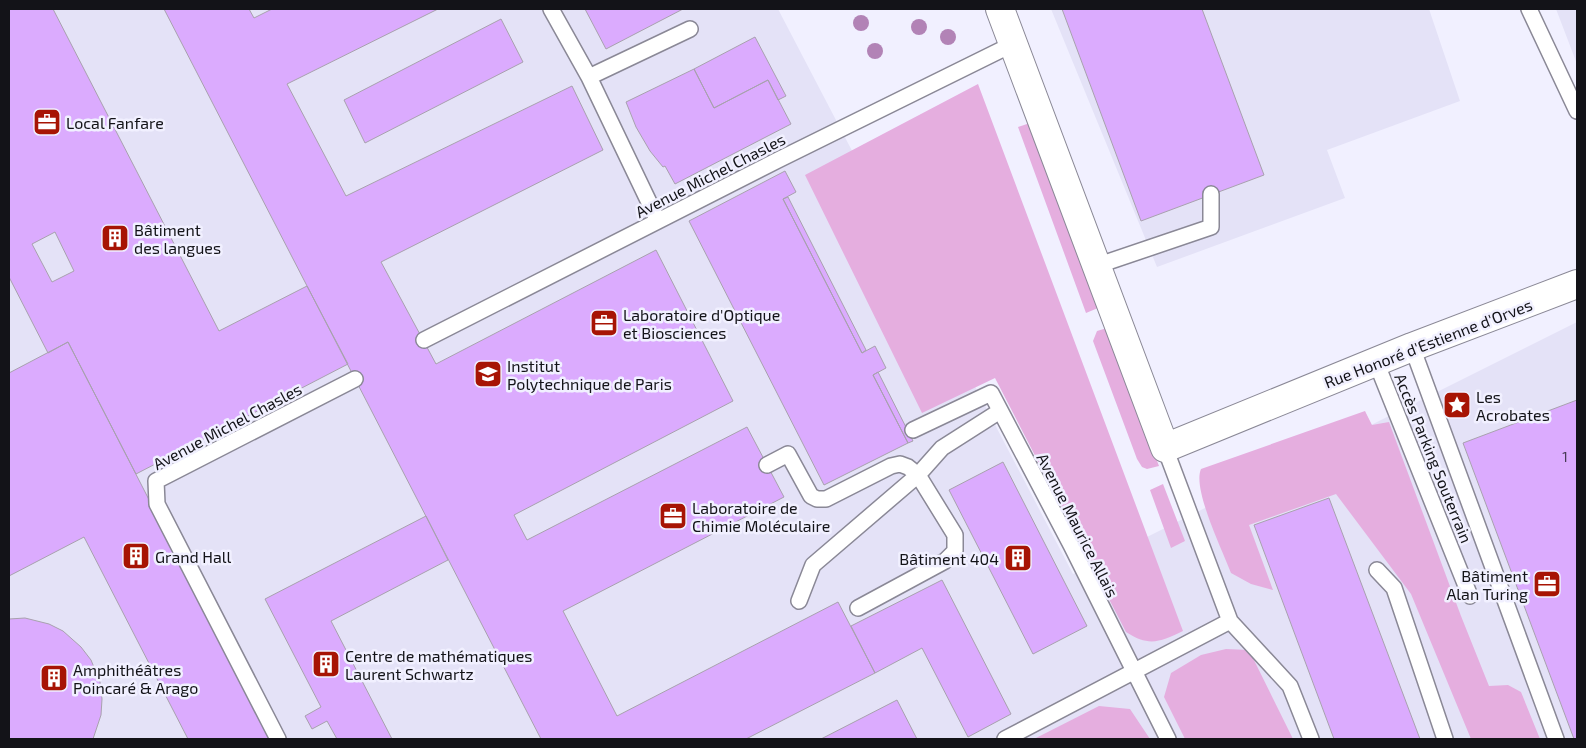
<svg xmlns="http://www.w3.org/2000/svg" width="1586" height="748" viewBox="0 0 1586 748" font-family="'Exo 2',sans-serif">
	<rect width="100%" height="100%" fill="#f1f0ff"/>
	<!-- built -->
	<path fill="#e4e2f7" d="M9 9H778L1073 574 1577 322V739H9Z
		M1051 9H1429L1460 101 1327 150 1345 198 1157 267Z
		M1556 9H1577V64Z"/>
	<!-- green -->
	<path fill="#e5aedf" d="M978 84 1183 631C1160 642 1149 647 1126 632L995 378 922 413 805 175Z
		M1030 123 1098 308 1086 313 1018 127Z
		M1107 328 1159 466 1147 469 1142 467 1137 459 1093 341 1097 331Z
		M1365 411 1372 425 1389 422 1461 616 1489 686 1508 685 1521 692 1540 739H1471L1411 594 1336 494 1249 525 1273 590 1251 584 1231 573C1223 551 1192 489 1201 469Z
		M1163 484 1185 541 1171 548 1150 490Z
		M1226 649 1249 650 1293 739H1185L1164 697 1171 673 1201 655Z
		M1099 706 1130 709 1150 739H1034Z"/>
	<!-- building -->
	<path fill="#dbabfe" stroke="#a8a1ae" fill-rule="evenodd" d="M9 9H53L219 331 307 286 348 364 136 474 68 342 48 353 9 277ZM55 232 74 271 52 282 32 244Z
		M164 9H249L254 18 272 9H438L287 84 346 196 572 86 603 150 381 262 436 364 656 250 733 401 514 515 527 540 747 427 784 497 563 611 617 716 838 602 875 673 746 739H541Z
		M585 9H683L606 49Z
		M1062 9H1202L1264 175 1141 221Z
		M501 19 523 62 365 143 344 100Z
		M755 37 786 96 778 100 768 80 714 108 694 69Z
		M694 69 714 108 768 80 791 124 675 184 665 166 663 167 650 151 636 127 626 102Z
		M785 171 796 192 783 199 862 353 875 346 886 368 873 375 908 443 824 485 689 221Z
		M788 197 866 350 862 353 783 199Z
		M68 342 272 739H188L84 537 9 576V373Z
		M878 372 913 441 908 443 873 375Z
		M1577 400V739H1574L1463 443Z
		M1003 462 1087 626 1033 654 949 490Z
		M1329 498 1420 739H1334L1254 525Z
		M426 516 448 560 331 621 392 739H337L327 721 312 729 305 716 321 707 265 599Z
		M942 580 1011 714 968 737 922 648 875 673 851 626Z
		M25 618 49 624 63 631 81 647 91 660 100 682 102 699 101 715 93 739H9V619Z
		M897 700 917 739H821Z"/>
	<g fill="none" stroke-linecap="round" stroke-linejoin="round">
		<defs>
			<path id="lane" d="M551 9 589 77 658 221
				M1529 9 1577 111
				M589 77 690 29
				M1096 266 1211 227V194
				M424 340 778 160 1013 44
				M1412 347 1556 739
				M1376 362 1470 596
				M913 430 991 393 1071 545 1168 739
				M1165 448 1230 621 1290 686 1311 739
				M767 465 788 454 811 496 817 499H826L891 466 900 464 908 467 918 475 955 535V551L945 561 858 608
				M1377 570 1394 588 1445 739
				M799 601 813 565 918 475 942 448 1000 411
				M278 739 157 504 156 481 355 379
				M1005 739 1230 621"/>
			<path id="street" d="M1000 9 1165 448 1412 347 1577 284"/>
		</defs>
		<!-- lane casing -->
		<use href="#lane" stroke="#8a8896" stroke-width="18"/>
		<!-- street casing -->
		<use href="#street" stroke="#8a8896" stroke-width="30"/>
		<!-- lane -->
		<use href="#lane" stroke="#fff" stroke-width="15"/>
		<!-- street -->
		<use href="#street" stroke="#fff" stroke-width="28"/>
	</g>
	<!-- trees -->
	<g fill="#b283b6">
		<circle cx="861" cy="23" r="8"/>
		<circle cx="919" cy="27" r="8"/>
		<circle cx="948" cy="37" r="8"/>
		<circle cx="875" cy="51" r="8"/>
	</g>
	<!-- icons -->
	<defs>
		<symbol id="office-square" viewBox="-11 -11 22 22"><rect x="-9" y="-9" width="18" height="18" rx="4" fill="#a71404" stroke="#f1f0ff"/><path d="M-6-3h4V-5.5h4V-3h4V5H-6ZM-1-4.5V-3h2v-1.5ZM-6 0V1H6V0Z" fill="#fff"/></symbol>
		<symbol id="building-square" viewBox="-11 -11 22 22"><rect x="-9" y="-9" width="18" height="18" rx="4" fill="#a71404" stroke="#f1f0ff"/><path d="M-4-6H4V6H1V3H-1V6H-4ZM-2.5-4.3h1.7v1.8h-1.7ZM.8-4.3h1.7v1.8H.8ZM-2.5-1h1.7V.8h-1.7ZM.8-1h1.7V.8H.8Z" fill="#fff"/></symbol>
		<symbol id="university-square" viewBox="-11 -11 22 22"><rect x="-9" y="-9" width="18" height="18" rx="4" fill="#a71404" stroke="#f1f0ff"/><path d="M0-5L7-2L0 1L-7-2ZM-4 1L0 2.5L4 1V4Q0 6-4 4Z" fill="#fff"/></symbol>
		<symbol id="sight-square" viewBox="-11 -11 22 22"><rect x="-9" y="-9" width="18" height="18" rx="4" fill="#a71404" stroke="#f1f0ff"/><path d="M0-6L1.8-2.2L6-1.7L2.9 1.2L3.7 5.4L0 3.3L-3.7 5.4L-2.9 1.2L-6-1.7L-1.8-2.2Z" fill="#fff"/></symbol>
	</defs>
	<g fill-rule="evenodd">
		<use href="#office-square" x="31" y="106" width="32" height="32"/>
		<use href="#building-square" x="99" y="222" width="32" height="32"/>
		<use href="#office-square" x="588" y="307" width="32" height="32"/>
		<use href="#university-square" x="472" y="358" width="32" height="32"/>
		<use href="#sight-square" x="1441" y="389" width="32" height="32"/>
		<use href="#office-square" x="657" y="500" width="32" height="32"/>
		<use href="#building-square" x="120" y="540" width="32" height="32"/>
		<use href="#building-square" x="1002" y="542" width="32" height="32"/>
		<use href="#office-square" x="1531" y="568" width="32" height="32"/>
		<use href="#building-square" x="310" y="648" width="32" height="32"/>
		<use href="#building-square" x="38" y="662" width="32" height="32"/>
	</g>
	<g text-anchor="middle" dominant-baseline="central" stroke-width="5" stroke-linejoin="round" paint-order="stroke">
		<!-- number labels -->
		<g font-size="14" fill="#453952">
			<text x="1565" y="456">1</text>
		</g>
		<!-- poi labels -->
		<g font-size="16" fill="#131318" stroke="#f1f0ff" text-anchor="start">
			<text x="66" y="122">Local Fanfare</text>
			<text x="134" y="229">Bâtiment<tspan x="134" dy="18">des langues</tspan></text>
			<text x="623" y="314">Laboratoire d'Optique<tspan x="623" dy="18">et Biosciences</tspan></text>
			<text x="507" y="365">Institut<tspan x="507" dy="18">Polytechnique de Paris</tspan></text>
			<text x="1476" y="396">Les<tspan x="1476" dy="18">Acrobates</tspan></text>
			<text x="692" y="507">Laboratoire de<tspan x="692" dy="18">Chimie Moléculaire</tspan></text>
			<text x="155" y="556">Grand Hall</text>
			<text x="999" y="558" text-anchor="end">Bâtiment 404</text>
			<text x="1528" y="575" text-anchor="end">Bâtiment<tspan x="1528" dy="18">Alan Turing</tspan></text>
			<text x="345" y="655">Centre de mathématiques<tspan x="345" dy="18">Laurent Schwartz</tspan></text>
			<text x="73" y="669">Amphithéâtres<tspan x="73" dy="18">Poincaré &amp; Arago</tspan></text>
		</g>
		<!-- street labels -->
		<g font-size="16" fill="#131318" stroke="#f1f0ff">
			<text transform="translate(710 175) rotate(-27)">Avenue Michel Chasles</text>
			<text transform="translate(1428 343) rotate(-21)">Rue Honoré d'Estienne d'Orves</text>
			<text transform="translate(227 426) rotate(-28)">Avenue Michel Chasles</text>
			<text transform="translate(1434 458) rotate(68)">Accès Parking Souterrain</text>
			<text transform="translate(1078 525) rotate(63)">Avenue Maurice Allais</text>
		</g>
	</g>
	<!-- border -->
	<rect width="1586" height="748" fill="none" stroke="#131318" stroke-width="20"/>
</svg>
